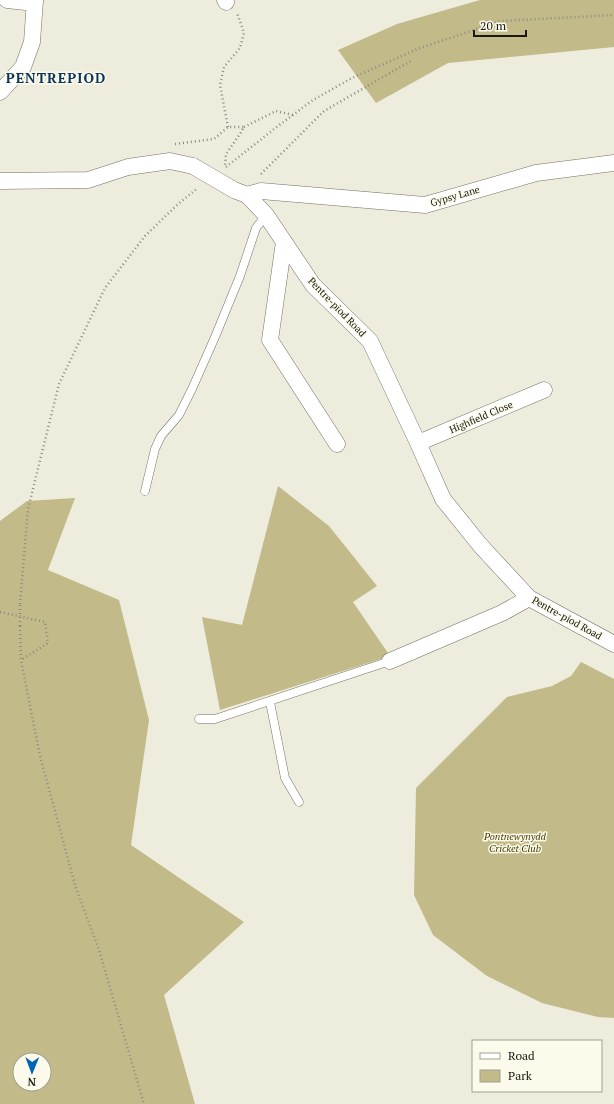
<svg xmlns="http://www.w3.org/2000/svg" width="614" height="1104" viewBox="0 0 614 1104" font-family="'PT Serif',serif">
	<rect width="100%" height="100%" fill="#eeecdd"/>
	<!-- green -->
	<path fill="#c2ba89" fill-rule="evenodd" d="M480 0H614V47L448 63 376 103 338 50 397 24Z
		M278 486 329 526 377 586 353 602 390 656 220 710 202 617 242 625Z
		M75 498 48 570 119 600 149 720 131 845 244 922 164 995 195 1104H0V521L27 501ZM20 1060H44V1084H20Z
		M581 662 614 679V1018L598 1017 542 1003 487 976 433 935 414 895 416 788 507 697 552 686 571 676Z"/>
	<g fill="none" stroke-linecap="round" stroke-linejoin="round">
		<defs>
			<path id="lane" d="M145 491 155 449 161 436 179 415 192 389 215 337 240 276 256 228 266 215
				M270 702 285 778 299 802
				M199 719H215L390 661"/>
			<path id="street" d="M7 0 35 3
				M225 0 226 2
				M0 92 23 67 32 42 35 0
				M0 181 88 180 128 167 170 161 193 166
				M234 190 247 195 266 215 313 285 370 341 418 443 443 499 480 545 529 598 614 644
				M247 195 261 191 425 205 536 173 614 163
				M284 242 270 340 337 444
				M418 443 544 390
				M390 661 502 613 529 598"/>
		</defs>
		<!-- lane casing -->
		<use href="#lane" stroke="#737164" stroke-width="9"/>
		<!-- street casing -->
		<use href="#street" stroke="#737164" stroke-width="17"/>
		<!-- path -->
		<path stroke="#8c8b80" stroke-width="2.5" stroke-dasharray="1 3" stroke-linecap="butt" d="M228 127 220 85 224 67 240 48 244 33 237 13
			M244 127 276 111 293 115
			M175 144 214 139 228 127H244L240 134 226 154 225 165
			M226 167 278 126 313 100 352 78 420 48 501 21 614 15
			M261 174 324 111 411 61
			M20 604 28 509 59 384 105 288 145 236 178 204 198 188
			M0 612 45 622 48 643 21 660
			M20 626 21 660 40 756 75 885 99 950 144 1104"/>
		<!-- lane -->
		<use href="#lane" stroke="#fff" stroke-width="8"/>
		<!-- street -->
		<use href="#street" stroke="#fff" stroke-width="16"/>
		<defs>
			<path id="street-bridge" d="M193 166 234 190"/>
		</defs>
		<!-- street-bridge casing -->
		<use href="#street-bridge" stroke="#737164" stroke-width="17" stroke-linecap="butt"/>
		<!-- path-bridge -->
		<path stroke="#8c8b80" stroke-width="2.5" stroke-dasharray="1 3" stroke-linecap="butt" d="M20 626V604"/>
		<!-- street-bridge -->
		<use href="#street-bridge" stroke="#fff" stroke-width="16"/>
	</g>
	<g text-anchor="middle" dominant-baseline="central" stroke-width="3" stroke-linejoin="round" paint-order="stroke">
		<!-- street labels -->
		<g font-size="10" fill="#191813" stroke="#fcfaeb">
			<text transform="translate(455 196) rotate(-16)">Gypsy Lane</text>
			<text transform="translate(337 307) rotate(46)">Pentre-piod Road</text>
			<text transform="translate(481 417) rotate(-23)">Highfield Close</text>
			<text transform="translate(567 618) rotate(29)">Pentre-piod Road</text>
		</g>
		<!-- park labels -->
		<g font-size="10" font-style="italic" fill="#453d00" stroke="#fcfaeb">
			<text x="515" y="836">Pontnewynydd<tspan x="515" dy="12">Cricket Club</tspan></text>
		</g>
		<!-- district labels -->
		<g font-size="14" font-weight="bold" letter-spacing="1" fill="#0c355b" stroke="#fcfaeb">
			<text x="56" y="77">PENTREPIOD</text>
		</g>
	</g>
	<!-- legend -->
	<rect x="472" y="1040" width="130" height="52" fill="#fcfaeb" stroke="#a1a095"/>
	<rect x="480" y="1053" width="20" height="6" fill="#ffffff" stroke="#a1a095"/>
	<text x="508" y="1060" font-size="12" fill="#191813">Road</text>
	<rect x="480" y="1070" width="20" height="12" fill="#c2ba89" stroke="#a1a095"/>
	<text x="508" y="1080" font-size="12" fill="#191813">Park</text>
	<!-- north arrow -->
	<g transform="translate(32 1072) rotate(181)"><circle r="19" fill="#fcfaeb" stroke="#a1a095"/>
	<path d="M0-3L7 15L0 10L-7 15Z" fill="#0166b2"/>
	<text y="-6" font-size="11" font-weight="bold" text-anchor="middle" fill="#191813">N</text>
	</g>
	<!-- scale -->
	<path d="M474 30v6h52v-6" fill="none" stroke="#191813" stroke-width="2"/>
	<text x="480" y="30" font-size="12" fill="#191813" stroke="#fcfaeb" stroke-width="3" paint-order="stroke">20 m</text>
</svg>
